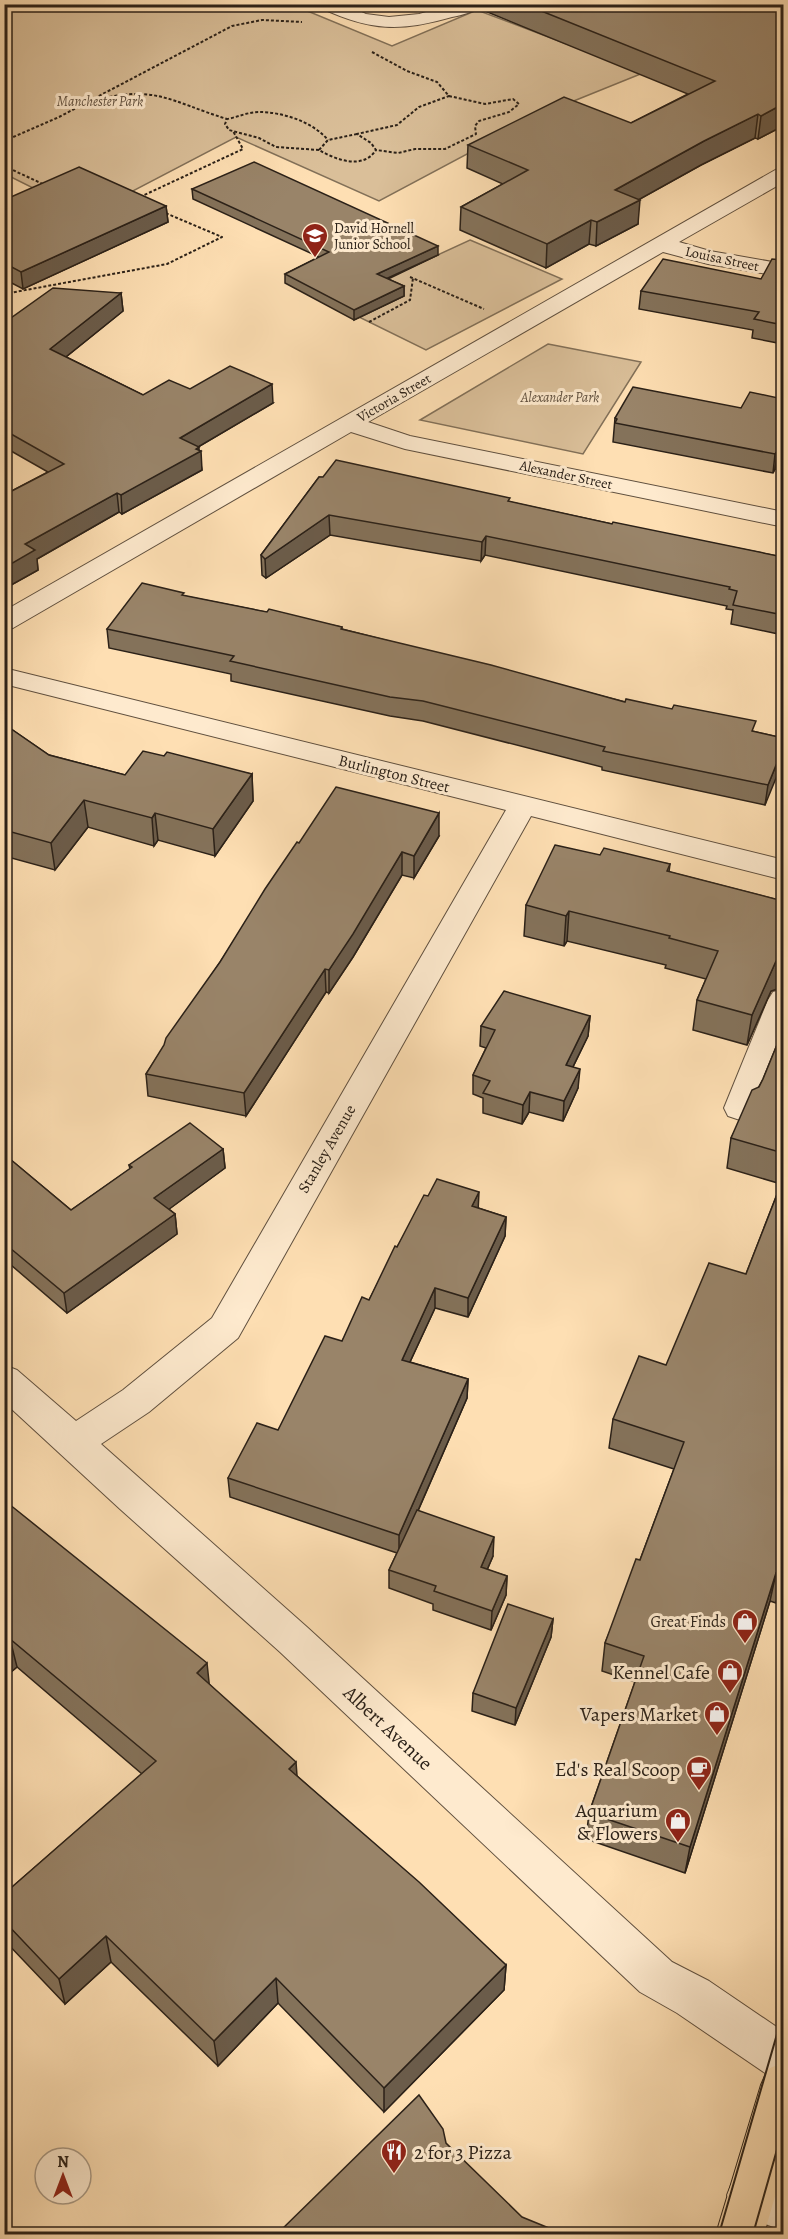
<svg xmlns="http://www.w3.org/2000/svg" width="788" height="2239" font-family="Alegreya,serif">
<rect width="100%" height="100%" fill="#fedfb3"/>
<filter id="stains"><feTurbulence type="fractalNoise" baseFrequency=".00333" numOctaves="4"/><feColorMatrix values="0 0 0 0 .2 0 0 0 0 .09 0 0 0 0 .02 0 0 0 .5 -.17"/></filter>
<radialGradient id="worn" r=".72"><stop offset=".6" stop-color="#630" stop-opacity="0"/><stop offset="1" stop-color="#630" stop-opacity=".3"/></radialGradient>
<g fill="#dabf99" stroke="#827058" stroke-width="1.5">
<polygon points="4,5 293,5 392,46 477,10 643,73 544,113 379,201 236,137 87,215 5,174"/>
<polygon points="470,240 562,279 426,350 359,317 403,296 377,283"/>
<polygon points="548,344 641,362 583,454 420,420"/>
</g>
<g fill="none" stroke-linecap="round" stroke-linejoin="round">
<defs>
<g id="minor">
<path d="M319,4H344L366,14L389,17L419,14L455,4H482C476,12 462,15 452,17C400,32 371,31 321,8Z"/>
<polygon points="784,167 784,182 679,242 710,251 784,264 784,277 708,264 663,252 368,422 410,436 784,512 784,527 405,449 351,432 13,628 4,630 4,611 777,169"/>
<polygon points="4,668 784,860 784,880 531,816 238,1338 149,1412 101,1444 308,1628 672,1962 709,1981 784,2032 784,2081 768,2075 677,2013 640,1992 280,1652 120,1509 4,1402 4,1365 17,1370 76,1421 123,1390 212,1318 506,810 4,684"/>
<polygon points="784,989 784,1040 756,1108 752,1116 740,1120 728,1116 724,1108 768,1000 773,992"/>
<polygon points="751,2171 784,2184 784,2231 734,2212 727,2195 734,2178"/>
</g>
<polygon id="major" points="784,2062 784,2166 764,2234 716,2234 761,2085 768,2069"/>
</defs>
<use href="#minor" stroke="#60503f" stroke-width="2"/>
<use href="#major" stroke="#2b2118" stroke-width="2"/>
<g stroke="#2b2118" stroke-width="2" stroke-dasharray="3 2" stroke-linecap="butt">
<polyline points="372,52 407,71 437,82 449,96"/>
<polygon points="449,96 485,104 513,99 519,104 509,112 479,121 475,126 476,134 445,149 415,149 398,153 376,150 371,143 357,134 397,125 419,107"/>
<path d="M90,102C153,83 169,101 227,119"/>
<path d="M357,134L328,140L319,150C336,160 363,170 376,150"/>
<polyline points="4,141 59,117 232,26 262,20 302,22"/>
<path d="M319,150L276,147L259,138L229,130L225,124L227,119C238,117 248,112 259,112C283,112 313,122 328,140"/>
<polyline points="4,166 45,185"/>
<polyline points="140,197 243,149 233,131"/>
<polyline points="410,277 484,309"/>
<polyline points="4,294 167,264 222,237 163,212"/>
<polyline points="369,322 410,300 413,278"/>
</g>
<use href="#minor" fill="#feeace" fill-rule="evenodd"/>
<use href="#major" fill="#fedfb3" fill-rule="evenodd"/>
<g stroke="#2b2118" stroke-width="2">
<polyline points="719,2234 784,2010"/>
<polyline points="753,2234 784,2125"/>
</g>
</g>
<g fill="#84725a" stroke="#2b2118" stroke-width="1.5">
<polygon points="480,4 783,4 783,126 758,139 755,138 701,165 638,200 638,224 596,246 589,244 546,268 460,230 461,207 503,184 467,168 468,145 631,123 688,94 480,9"/>
<polygon points="192,189 438,255 388,279 404,286 404,296 354,320 285,283 285,274 319,257 193,199"/>
<polygon points="4,200 166,206 168,222 23,289 4,279"/>
<polygon points="783,239 783,344 752,338 753,330 639,309 641,291 761,279 779,260 782,243"/>
<polygon points="121,293 123,311 66,357 143,395 190,389 273,403 198,447 202,470 122,514 119,512 37,559 38,570 4,589 4,495 48,472 4,447 4,323"/>
<polygon points="783,399 783,471 775,469 773,473 613,442 615,418 741,408"/>
<polygon points="319,477 510,502 612,524 783,557 783,635 731,624 733,610 726,609 727,606 485,555 481,561 330,535 266,578 262,575 261,555"/>
<polygon points="184,596 342,627 342,629 625,702 783,738 765,805 602,770 602,767 423,721 390,716 231,681 231,674 109,648 107,629"/>
<polygon points="4,724 49,755 125,775 164,756 252,774 253,801 215,856 158,840 154,846 88,827 55,870 4,856"/>
<polygon points="439,836 414,878 402,875 353,957 329,993 326,992 246,1116 148,1096 146,1074 299,843"/>
<polygon points="600,855 670,864 669,872 783,901 783,987 771,991 747,1045 693,1030 697,1000 706,979 665,968 666,965 567,941 564,946 524,936 526,905"/>
<polygon points="590,1016 588,1036 573,1067 578,1088 563,1121 529,1112 522,1124 483,1113 483,1098 473,1094 473,1075 486,1048 480,1046 481,1026"/>
<polygon points="783,1030 783,1577 776,1603 770,1601 685,1873 586,1839 589,1813 635,1682 602,1671 605,1643 640,1560 674,1469 609,1448 613,1419 666,1365 746,1274 781,1184 727,1168 731,1138 763,1079"/>
<polygon points="223,1149 225,1168 169,1209 175,1214 177,1234 67,1313 4,1259 4,1154 71,1210 130,1169 129,1165"/>
<polygon points="428,1196 478,1208 506,1217 505,1236 468,1317 435,1308 410,1362 468,1379 467,1398 418,1511 493,1556 487,1570 507,1576 506,1595 491,1630 433,1610 433,1604 389,1588 389,1570 397,1553 230,1497 228,1478 278,1430 342,1341 369,1300 397,1247"/>
<polygon points="4,1500 209,1684 297,1776 506,1965 504,1990 384,2112 278,2003 218,2066 111,1962 65,2004 4,1940 4,1894 142,1774 17,1667 4,1678"/>
<polygon points="553,1619 551,1637 515,1725 472,1711 473,1693"/>
</g>
<g fill="#6b5c4a" stroke="#2b2118" stroke-width="1.5">
<polygon points="783,104 783,126 758,139 761,116"/>
<polygon points="758,114 755,138 701,165 613,214 615,190 704,141"/>
<polygon points="640,200 638,224 596,246 597,222"/>
<polygon points="166,206 168,222 23,289 21,272"/>
<polygon points="591,220 589,244 546,268 547,244"/>
<polygon points="438,246 438,255 377,283 377,274"/>
<polygon points="404,286 404,296 354,320 354,310"/>
<polygon points="121,293 123,311 52,368 50,349"/>
<polygon points="272,384 273,403 181,457 180,438"/>
<polygon points="199,447 199,452 201,451 202,470 122,514 121,495"/>
<polygon points="778,450 775,469 773,473 775,454"/>
<polygon points="117,493 119,512 37,559 38,570 4,589 4,568 25,544"/>
<polygon points="329,515 330,535 266,578 265,559"/>
<polygon points="486,536 485,555 481,561 482,542"/>
<polygon points="783,748 783,761 765,805 768,785"/>
<polygon points="252,774 253,801 215,856 213,829"/>
<polygon points="84,800 88,827 55,870 51,843"/>
<polygon points="155,813 158,840 154,846 152,818"/>
<polygon points="439,813 439,836 414,878 414,856"/>
<polygon points="402,852 402,875 353,957 329,993 329,970"/>
<polygon points="569,911 567,941 564,946 566,916"/>
<polygon points="783,958 783,987 771,991 747,1045 752,1015 776,961"/>
<polygon points="325,969 326,992 246,1116 244,1093"/>
<polygon points="590,1016 588,1036 564,1085 566,1065"/>
<polygon points="580,1069 578,1088 563,1121 564,1101"/>
<polygon points="530,1092 529,1112 522,1124 523,1105"/>
<polygon points="223,1149 225,1168 157,1218 154,1198"/>
<polygon points="479,1192 478,1212 472,1206"/>
<polygon points="175,1214 177,1234 67,1313 64,1293"/>
<polygon points="506,1217 505,1236 468,1317 468,1298"/>
<polygon points="435,1288 435,1308 402,1379 402,1360"/>
<polygon points="468,1379 467,1398 399,1554 399,1535"/>
<polygon points="494,1537 493,1556 480,1586 481,1567"/>
<polygon points="783,1572 783,1577 776,1603"/>
<polygon points="776,1573 770,1601 685,1873 690,1847"/>
<polygon points="507,1576 506,1595 491,1630 492,1611"/>
<polygon points="553,1619 551,1637 515,1725 516,1708"/>
<polygon points="10,1639 17,1667 4,1678 4,1644"/>
<polygon points="207,1663 210,1691 197,1673"/>
<polygon points="296,1762 298,1789 289,1769"/>
<polygon points="106,1936 111,1962 65,2004 59,1979"/>
<polygon points="506,1965 504,1990 384,2112 384,2088"/>
<polygon points="276,1978 278,2003 218,2066 214,2041"/>
</g>
<g fill="#998469" stroke="#2b2118" stroke-width="1.5">
<polygon points="524,4 783,4 783,104 761,116 758,114 704,141 615,190 640,200 597,222 591,220 547,244 461,207 528,170 468,145 564,97 631,123 715,81"/>
<polygon points="254,162 438,246 377,274 404,286 354,310 285,274 329,252 192,189"/>
<polygon points="79,167 166,206 21,272 4,263 4,200"/>
<polygon points="663,259 761,279 772,259 783,260 783,325 754,319 759,312 641,291"/>
<polygon points="53,288 121,293 50,349 143,395 169,380 190,389 230,366 272,384 180,438 199,447 196,449 201,451 121,495 117,493 25,544 35,550 4,568 4,495 64,464 4,430 4,323"/>
<polygon points="633,387 741,408 750,392 783,399 783,451 778,450 775,454 615,423 617,419 615,418"/>
<polygon points="336,460 510,498 508,501 612,524 613,522 783,557 783,615 733,605 737,591 729,589 730,587 486,536 482,542 329,515 265,559 261,555 319,477 323,477"/>
<polygon points="142,583 184,593 182,595 267,612 269,609 342,627 341,629 491,665 625,702 626,699 672,709 674,705 756,721 752,731 783,738 783,748 768,785 603,751 605,747 423,701 390,697 230,661 234,656 107,629"/>
<polygon points="4,724 49,755 125,775 143,751 164,756 167,752 252,774 213,829 155,813 152,818 84,800 51,843 4,830"/>
<polygon points="336,787 439,813 414,856 402,852 353,934 329,970 325,969 244,1093 146,1074 164,1045 166,1038 220,962 265,889 297,842 299,843"/>
<polygon points="555,845 600,855 604,848 670,864 667,871 783,901 783,958 776,961 752,1015 697,1000 718,951 669,938 670,936 569,911 566,916 526,905"/>
<polygon points="504,991 590,1016 566,1065 580,1069 564,1101 530,1092 523,1105 483,1093 490,1081 473,1075 495,1030 481,1026"/>
<polygon points="783,1030 783,1153 731,1138 752,1090 759,1087 763,1079"/>
<polygon points="190,1123 223,1149 154,1198 175,1214 64,1293 4,1243 4,1154 71,1210 132,1167 129,1165"/>
<polygon points="437,1179 479,1192 472,1206 506,1217 468,1298 435,1288 402,1360 468,1379 399,1535 228,1478 257,1423 278,1430 325,1336 342,1341 362,1297 369,1300 395,1246 397,1247 424,1195 428,1196"/>
<polygon points="783,1179 783,1575 776,1573 690,1847 589,1813 644,1656 605,1643 636,1559 640,1560 684,1442 613,1419 639,1356 666,1365 709,1263 746,1274"/>
<polygon points="4,1500 207,1663 197,1673 296,1762 289,1769 419,1882 506,1965 384,2088 276,1978 214,2041 106,1936 59,1979 4,1921 4,1894 156,1761 10,1639 4,1644"/>
<polygon points="417,1510 494,1537 481,1567 507,1576 492,1611 434,1591 436,1586 389,1570"/>
<polygon points="508,1604 553,1619 516,1708 473,1693"/>
<polygon points="419,2095 443,2129 446,2143 522,2217 566,2235 276,2235"/>
</g>
<defs>
<symbol id="school-pin" viewBox="-11 -11 22 30"><path d="M0 17L-7.5 6A9.5 9.5 0 1 1 7.5 6Z" fill="#8f2418" stroke="#feeace"/><path d="M0-5L7-2L0 1L-7-2ZM-4 1L0 2.5L4 1V4Q0 6-4 4Z" fill="#fff"/></symbol>
<symbol id="shop-pin" viewBox="-11 -11 22 30"><path d="M0 17L-7.5 6A9.5 9.5 0 1 1 7.5 6Z" fill="#8f2418" stroke="#feeace"/><path d="M-5-2.5h2.3a2.7 3.5 0 0 1 5.4 0H5L5.5 6h-11ZM-1.5-2.5h3a1.5 2.3 0 0 0-3 0Z" fill="#fff"/></symbol>
<symbol id="cafe-pin" viewBox="-11 -11 22 30"><path d="M0 17L-7.5 6A9.5 9.5 0 1 1 7.5 6Z" fill="#8f2418" stroke="#feeace"/><path d="M-5.5-4.5H6V0H3Q3 3.5 0 3.5H-2.5Q-5.5 3.5-5.5 0ZM3-3.2v2h1.7v-2ZM-6 4.5H4V6H-6Z" fill="#fff"/></symbol>
<symbol id="restaurant-pin" viewBox="-11 -11 22 30"><path d="M0 17L-7.5 6A9.5 9.5 0 1 1 7.5 6Z" fill="#8f2418" stroke="#feeace"/><path d="M-5-6h1v4h1v-4h1v4h1v-4h1v5L-1.5 .5V6h-2V.5L-5-1ZM5-6V6H3V1.5H1.5Q1.5-4 5-6Z" fill="#fff"/></symbol>
</defs>
<g fill-rule="evenodd">
<use href="#school-pin" x="300" y="221" width="30" height="40"/>
<use href="#shop-pin" x="730" y="1607" width="30" height="40"/>
<use href="#shop-pin" x="715" y="1657" width="30" height="40"/>
<use href="#shop-pin" x="702" y="1699" width="30" height="40"/>
<use href="#cafe-pin" x="684" y="1754" width="30" height="40"/>
<use href="#shop-pin" x="663" y="1806" width="30" height="40"/>
<use href="#restaurant-pin" x="379" y="2137" width="30" height="40"/>
</g>
<g text-anchor="middle" dominant-baseline="central" stroke-width="6" stroke-linejoin="round" paint-order="stroke">
<g font-size="14" font-style="italic" fill="#60503f" stroke="#feeace">
<text x="100" y="101">Manchester Park</text>
<text x="560" y="397">Alexander Park</text>
</g>
<g font-size="14" fill="#2b2118" stroke="#feeace" text-anchor="start">
<text x="334" y="228">David Hornell<tspan x="334" dy="16">Junior School</tspan></text>
</g>
<g font-size="14" fill="#2b2118" stroke="#feeace">
<text transform="translate(722 259) rotate(12)">Louisa Street</text>
<text transform="translate(394 398) rotate(-30)">Victoria Street</text>
<text transform="translate(566 475) rotate(12)">Alexander Street</text>
</g>
<g font-size="16" fill="#2b2118" stroke="#feeace">
<text transform="translate(394 774) rotate(14)">Burlington Street</text>
<text transform="translate(327 1149) rotate(-60)">Stanley Avenue</text>
</g>
<g font-size="16" fill="#2b2118" stroke="#feeace" text-anchor="end">
<text x="726" y="1622">Great Finds</text>
</g>
<g font-size="20" fill="#2b2118" stroke="#feeace" text-anchor="end">
<text x="710" y="1672">Kennel Cafe</text>
<text x="698" y="1714">Vapers Market</text>
<text x="680" y="1769">Ed's Real Scoop</text>
<text x="658" y="1810">Aquarium<tspan x="658" dy="23">&amp; Flowers</tspan></text>
<text x="414" y="2152" text-anchor="start">2 for 3 Pizza</text>
</g>
<g font-size="20" fill="#2b2118" stroke="#feeace">
<text transform="translate(388 1728) rotate(43)">Albert Avenue</text>
</g>
</g>
<rect width="788" height="2239" fill="none" stroke="#fedfb3" stroke-width="24"/>
<rect x="6" y="6" width="776" height="2227" fill="none" stroke="#2b2118" stroke-width="3"/>
<rect x="12" y="12" width="764" height="2215" fill="none" stroke="#2b2118" stroke-width="1.5"/>
<g transform="translate(63 2176)"><circle r="28" fill="#feeace" stroke="#aa9a85" stroke-width="1.5"/>
<path d="M0-4.5L10 22L0 15L-10 22Z" fill="#8f2418"/>
<text y="-9" font-size="16" font-weight="bold" text-anchor="middle" fill="#2b2118">N</text>
</g>
<rect width="100%" height="100%" filter="url(#stains)"/>
<rect width="100%" height="100%" fill="url(#worn)"/>
</svg>
